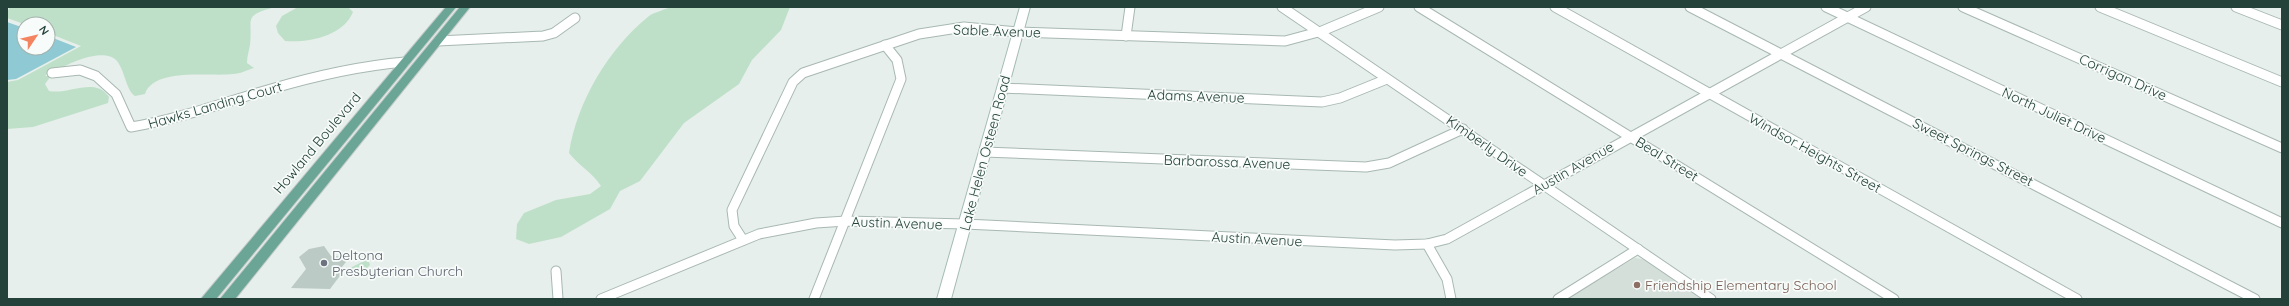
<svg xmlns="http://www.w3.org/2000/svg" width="2289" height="306" font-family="Quicksand,sans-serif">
<rect width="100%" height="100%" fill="#e6efeb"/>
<polygon fill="#d4dfda" points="1635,258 1648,260 1704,299 1565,299"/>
<g fill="#bfe0c8">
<path d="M10,7H275C242,16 253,18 250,45C249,51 247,56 247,63L254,68C247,70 240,74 233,74C211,77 154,67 145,94L135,96C126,90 125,71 117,61C104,47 71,62 58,70C53,72 50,71 45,76H51L45,84L49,91C68,95 96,76 109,97L108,103L33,127L7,129V82L18,80L81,46L48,33V24H24L7,18V12Z"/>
<path d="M298,7H348L353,12C343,36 309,43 285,41L278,33L276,26L282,16Z"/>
<path d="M671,7H790L781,30L752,60L739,84L684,123L640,181L620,191L610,209L561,237L529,244L516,239L517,224L524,213L556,200L590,194L601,186C593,173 579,166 569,153C577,102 608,49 649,16C655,12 664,10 671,7Z"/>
<polygon points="366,260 369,262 370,265 363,272 353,276 346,273 348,269"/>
</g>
<polygon fill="#8ec9d4" points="7,22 24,28 24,48 48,48 48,36 76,47 16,79 7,80"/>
<polygon fill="#bbcac4" points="324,246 331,256 350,257 337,273 342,273 330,289 291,288 306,269 299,257 309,249"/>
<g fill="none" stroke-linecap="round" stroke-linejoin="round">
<defs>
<g id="street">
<polyline points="1282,7 1711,299"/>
<polyline points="1419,7 1894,299"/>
<polyline points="1555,7 2077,299"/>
<polyline points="1690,7 2255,299"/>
<polyline points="1826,7 2282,223"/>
<polyline points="1963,7 2282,148"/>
<polyline points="2100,7 2282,82"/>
<polyline points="2236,7 2282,25"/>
<polyline points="1126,36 1130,7"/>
<polyline points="438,41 543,36 554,33 575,18"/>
<path d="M52,73L80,70L96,76L116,94L131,127C179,119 225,102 271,89C315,76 359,66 405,62"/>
<polyline points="1002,88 1322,102 1340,98 1387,79"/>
<polyline points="984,152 1366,167 1389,163 1463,129"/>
<polyline points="743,240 734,226 732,210 793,82 803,73 919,34 964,27 1018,32 1285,41 1322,31 1379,7"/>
<polyline points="1427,244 1447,279 1451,299"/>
<polyline points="556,271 558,299"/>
<polyline points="601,299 759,234 816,223 846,221 965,224 1395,245 1427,244 1447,239 1866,7"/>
<polyline points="814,299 901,79 897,60 885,45"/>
<polyline points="1558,299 1638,249"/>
</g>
<polygon id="secondary" points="1020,7 1030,7 951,299 937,299"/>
<g id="primary">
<polygon points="446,7 456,7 216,299 201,299"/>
<polygon points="460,7 470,7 235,299 220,299"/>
</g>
</defs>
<use href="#street" stroke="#a8b8b2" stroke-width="11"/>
<use href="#secondary" stroke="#a4bbb3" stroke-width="2"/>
<use href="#primary" stroke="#c2cac8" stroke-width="2"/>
<use href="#street" stroke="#fff" stroke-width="9"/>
<use href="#secondary" fill="#fff" fill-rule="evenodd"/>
<use href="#primary" fill="#6aa596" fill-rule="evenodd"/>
</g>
<circle fill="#6b7280" stroke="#f7fbf9" stroke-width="1.5" cx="324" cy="263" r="4"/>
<circle fill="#8d6e63" stroke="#f7fbf9" stroke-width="1.5" cx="1637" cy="285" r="4"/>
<g text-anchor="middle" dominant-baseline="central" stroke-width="3.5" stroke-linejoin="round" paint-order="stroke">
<g font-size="14" fill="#24423a" stroke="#f7fbf9">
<text transform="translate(997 31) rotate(2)">Sable Avenue</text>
<text transform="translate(2123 77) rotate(24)">Corrigan Drive</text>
<text transform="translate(1196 96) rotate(2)">Adams Avenue</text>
<text transform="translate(215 105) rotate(-16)">Hawks Landing Court</text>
<text transform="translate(2054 115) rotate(25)">North Juliet Drive</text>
<text transform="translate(317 143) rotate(-50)">Howland Boulevard</text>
<text transform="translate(1487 146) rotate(35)">Kimberly Drive</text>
<text transform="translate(1973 152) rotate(27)">Sweet Springs Street</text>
<text transform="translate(985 153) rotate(-75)">Lake Helen Osteen Road</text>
<text transform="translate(1815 153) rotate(29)">Windsor Heights Street</text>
<text transform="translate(1667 159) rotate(32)">Beal Street</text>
<text transform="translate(1227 162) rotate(2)">Barbarossa Avenue</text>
<text transform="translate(1573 168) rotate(-30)">Austin Avenue</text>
<text transform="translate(897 223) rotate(2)">Austin Avenue</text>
<text transform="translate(1257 239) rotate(3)">Austin Avenue</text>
</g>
<g font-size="14" fill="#5b616d" stroke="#f7fbf9" text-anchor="start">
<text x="332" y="255">Deltona<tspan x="332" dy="16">Presbyterian Church</tspan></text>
</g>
<g font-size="14" fill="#785e54" stroke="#f7fbf9" text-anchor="start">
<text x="1645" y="285">Friendship Elementary School</text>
</g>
</g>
<rect width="2289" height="306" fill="none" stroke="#24423a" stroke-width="16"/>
<g transform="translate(36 36) rotate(55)"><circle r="19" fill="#f7fbf9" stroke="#a3b1ad"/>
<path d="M0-3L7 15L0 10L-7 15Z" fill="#f4845f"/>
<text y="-6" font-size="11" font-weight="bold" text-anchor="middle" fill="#24423a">N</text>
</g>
</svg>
